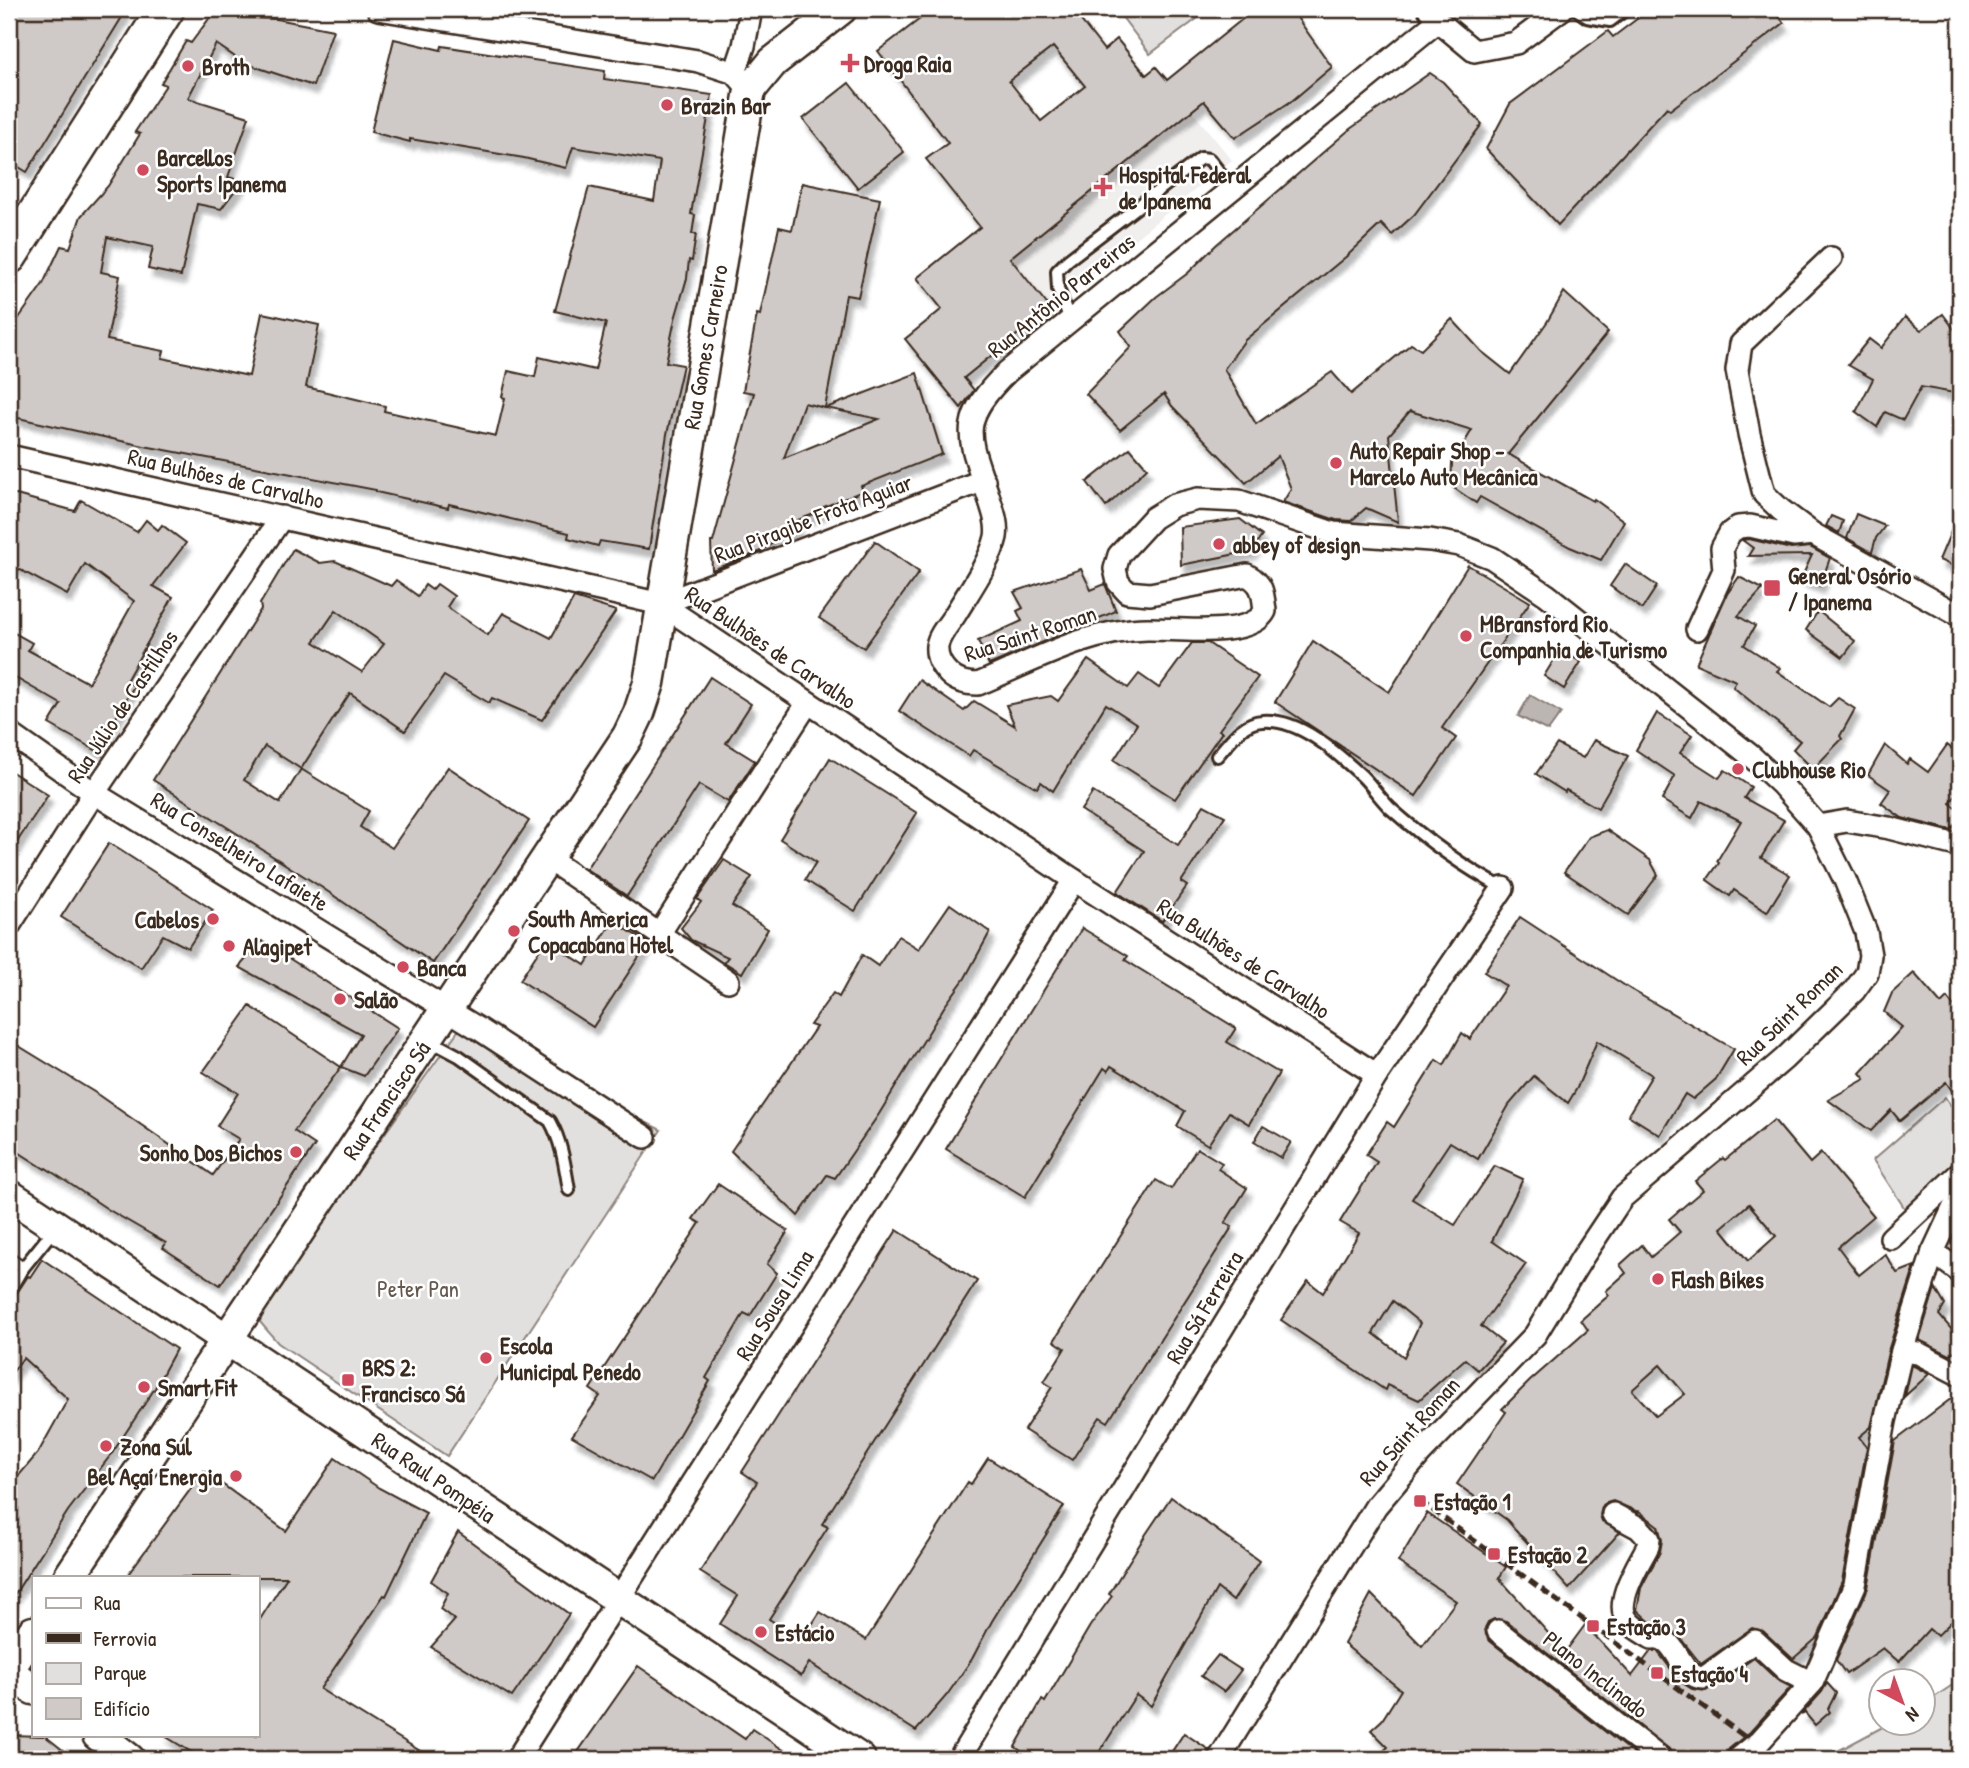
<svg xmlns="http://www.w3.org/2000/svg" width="1969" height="1768" font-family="'Patrick Hand',sans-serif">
<defs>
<filter id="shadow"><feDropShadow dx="4.5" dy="8" stdDeviation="2" flood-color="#0004"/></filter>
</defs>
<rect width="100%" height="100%" fill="#fff"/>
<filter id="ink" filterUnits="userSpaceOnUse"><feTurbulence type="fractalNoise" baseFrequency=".0143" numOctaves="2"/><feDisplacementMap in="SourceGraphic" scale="14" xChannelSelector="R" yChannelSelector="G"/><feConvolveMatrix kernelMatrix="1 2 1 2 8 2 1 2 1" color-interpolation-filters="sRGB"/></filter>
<g filter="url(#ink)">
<polygon fill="#f1efee" points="1156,67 1232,160 1050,308 975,214"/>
<g fill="#e2e0de" stroke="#8e857e" stroke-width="2">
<polygon points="1116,9 1210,9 1150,54"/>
<polygon points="460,1028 661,1130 447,1456 278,1343 260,1322 269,1296"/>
<polygon points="1945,1097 1960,1119 1960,1167 1909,1215 1873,1160"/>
<polygon points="1960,1680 1960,1759 1823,1759 1890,1723 1924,1722 1924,1704"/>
</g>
<polygon fill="#bcb6b3" stroke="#887e77" stroke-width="2" points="1530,695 1561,713 1548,731 1518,716"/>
<g fill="#cfcac7" stroke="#3b2a1e" stroke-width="2" fill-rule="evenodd" filter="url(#shadow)">
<polygon points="9,9 127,9 27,172 9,161"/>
<path d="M933,9H1072L1104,50L1117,39L1146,75L1156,67L1167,80L1255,9H1291L1332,67L1293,100L1235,138L1204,101L1010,258L1050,308L964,378L974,390L961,408L905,339L942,309L917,278L980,227L926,159L948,143L878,51ZM1053,47L1085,86L1041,121L1009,81Z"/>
<polygon points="1650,9 1773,9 1784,23 1670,110 1667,107 1558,225 1486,149 1510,104 1608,31 1613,37"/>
<polygon points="211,16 277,19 333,30 313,86 244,63 216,44 188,98 249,117 228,177 242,181 221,209 197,204 181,276 148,269 153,247 107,237 101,272 120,276 107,340 164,351 162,358 249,376 262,313 319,325 306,387 385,406 384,411 496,436 505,398 502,397 508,371 535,377 539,357 595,370 606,323 555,311 589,187 654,201 660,161 573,147 566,168 524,158 410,139 410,142 371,132 394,39 441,50 442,46 605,71 604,79 712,95 691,214 695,215 692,234 696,234 692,261 689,260 687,278 675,319 666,362 683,365 667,434 649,549 600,541 598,546 568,538 569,533 449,504 448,508 376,492 376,490 144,446 9,416 9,332 43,284 61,246 70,248 81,216 108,186 140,134 135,132 166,85 161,83 186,41 191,43"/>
<polygon points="1430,73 1443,82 1482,124 1414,215 1392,235 1381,224 1348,255 1245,340 1224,369 1256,424 1332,372 1351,394 1411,344 1421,350 1452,319 1481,351 1510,374 1547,322 1564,292 1608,332 1508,454 1593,501 1594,499 1624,521 1601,560 1570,547 1480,497 1476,503 1451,486 1452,463 1472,430 1410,411 1389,435 1398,522 1366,508 1351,521 1336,520 1283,502 1291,489 1278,456 1246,483 1172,406 1164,394 1120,430 1086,394 1131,347 1120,331 1156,297 1188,273 1216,245 1350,129"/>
<polygon points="849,83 904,152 858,188 803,119"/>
<polygon points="802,183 880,199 858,297 846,295 825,408 804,403 784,458 879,419 826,408 917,373 942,454 861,486 863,491 821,508 822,511 795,521 797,528 757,553 712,570 711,542 713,542 754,393 743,391 757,314 760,315 779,227 792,230"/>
<polygon points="1943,314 1960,337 1960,394 1921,387 1903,420 1885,412 1877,427 1856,412 1873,379 1848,365 1869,339 1881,348 1905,317 1921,330"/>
<polygon points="1130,448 1147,468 1106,507 1087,482"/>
<polygon points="9,493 75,511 81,500 137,532 146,520 158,530 162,525 186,543 153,586 173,597 126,681 134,686 97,751 49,724 61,704 12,676 9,681 9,630 32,643 28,650 88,683 134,601 85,564 67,595 9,564"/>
<polygon points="1960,510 1960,569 1939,560"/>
<polygon points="1856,514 1885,526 1876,538 1872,552 1847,538"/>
<polygon points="1831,516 1843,521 1839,533 1826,526"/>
<polygon points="1240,519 1262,536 1251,551 1181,565 1180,527"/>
<polygon points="1749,539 1791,549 1810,547 1830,558 1820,586 1801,579 1812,555 1748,556 1753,548 1742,540"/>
<polygon points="875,541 919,572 864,648 819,618"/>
<path d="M293,549L320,563L335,561L391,586L396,580L418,596L425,585L432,590L437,584L454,596L447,607L488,635L503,613L551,638L574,598L616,611L542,720L492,698L489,703L444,676L405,731L350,693L301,769L369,811L360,827L392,848L448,767L529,821L433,963L321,887L153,780L261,609L260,604ZM336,610L384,644L362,672L314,642ZM265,746L301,769L280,803L244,780Z"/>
<polygon points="1625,564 1657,586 1642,609 1610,586"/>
<polygon points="1468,565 1530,602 1442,728 1456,738 1416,796 1275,702 1313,641 1389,692"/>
<polygon points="1081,569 1091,590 1105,584 1116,611 989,665 978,641 1022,621 1017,611 1023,608 1014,592"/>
<polygon points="1739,577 1763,589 1738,616 1755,626 1744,645 1780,668 1777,671 1829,707 1838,698 1855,709 1840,736 1842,739 1813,769 1793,749 1800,741 1733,687 1736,681 1696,664 1727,594"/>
<polygon points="1818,611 1855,641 1843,657 1806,630"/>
<polygon points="1192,643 1208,643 1258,677 1219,730 1222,732 1175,799 1114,760 1137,724 1106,704 1053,791 1041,782 1037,788 973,750 969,756 899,711 919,680 964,711 974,701 1015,726 1006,705 1051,696 1058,701 1088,660 1128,688 1139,674 1159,688"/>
<polygon points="1560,650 1581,662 1564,689 1544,676"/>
<polygon points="710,677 751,704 726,743 755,761 728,802 699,785 627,896 586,869"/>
<polygon points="1657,713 1692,735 1680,753 1719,778 1725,770 1751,787 1744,798 1784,820 1761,858 1790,875 1767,912 1734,890 1730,896 1707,880 1719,863 1717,861 1741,821 1701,801 1692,818 1662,800 1675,776 1636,750"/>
<polygon points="1594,740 1628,756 1598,808 1566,790 1565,792 1536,774 1557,744 1583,758"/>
<polygon points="1885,745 1907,764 1910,759 1928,772 1947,745 1960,755 1960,790 1950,803 1960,811 1960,819 1951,830 1902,818 1881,803 1890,790 1868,775"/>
<polygon points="830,758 917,813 855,911 805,880 816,862 780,839"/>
<polygon points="9,770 48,795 9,854"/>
<polygon points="1093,792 1178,845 1204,805 1225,816 1181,882 1187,886 1162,921 1117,892 1144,851 1081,810"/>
<polygon points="1607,830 1650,860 1658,875 1628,915 1564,872 1589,837"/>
<polygon points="109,843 213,910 188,948 163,935 141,968 61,917"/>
<polygon points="724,860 752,877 732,906 768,929 742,973 724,962 728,957 691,940 681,928 701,902 697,899"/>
<polygon points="950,904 990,932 965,978 944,1007 879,1114 835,1178 827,1175 798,1216 731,1151 816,1027 810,1025 833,993 839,997 862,955 878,966 898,936 919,949"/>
<path d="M1520,917L1630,989L1734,1049L1716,1079L1693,1099L1685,1094L1660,1135L1628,1115L1652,1075L1597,1041L1577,1088L1568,1103L1534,1076L1509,1105L1478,1159L1450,1142L1412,1199L1455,1225L1495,1166L1523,1179L1492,1241L1526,1264L1481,1326L1503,1343L1478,1370L1465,1359L1419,1400L1387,1385L1385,1390L1281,1320L1308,1281L1323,1293L1359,1233L1340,1222L1377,1162L1366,1155L1387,1122L1394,1127L1436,1060L1444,1065L1462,1033L1470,1039L1506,986L1484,972ZM1393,1301L1420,1323L1404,1357L1373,1333Z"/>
<polygon points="613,921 648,943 593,1027 520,980 546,940 585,965"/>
<polygon points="1082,928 1128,956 1125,960 1236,1028 1227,1042 1279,1073 1249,1124 1229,1112 1208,1145 1177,1126 1185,1111 1111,1066 1108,1071 1104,1068 1025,1197 946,1149"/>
<polygon points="262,941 398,1028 364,1076 341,1067 361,1034 239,967"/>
<polygon points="1914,973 1941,1004 1947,998 1960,1014 1960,1102 1946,1082 1900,1121 1891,1110 1871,1131 1828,1100 1865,1079 1860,1073 1902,1027 1884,1012 1892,993"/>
<polygon points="250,1006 341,1067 294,1131 315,1145 220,1285 163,1248 166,1243 109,1210 46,1168 45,1169 9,1146 9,1040 94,1092 213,1175 239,1139 217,1126 238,1093 203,1072"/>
<path d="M1774,1120L1810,1163L1821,1153L1874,1216L1838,1247L1859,1275L1885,1254L1897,1273L1915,1266L1889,1348L1871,1427L1859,1437L1867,1447L1842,1581L1818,1637L1793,1659L1763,1631L1752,1628L1701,1664L1677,1634L1667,1627L1649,1621L1637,1610L1641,1588L1660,1552L1662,1540L1658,1526L1639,1511L1638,1512L1613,1501L1607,1503L1602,1507L1600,1515L1602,1521L1620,1532L1569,1589L1507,1520L1457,1484L1506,1412L1502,1409L1530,1381L1588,1330L1581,1320L1609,1295L1606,1291L1626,1273L1620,1265L1642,1245L1651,1257L1680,1232L1669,1219L1703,1190L1695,1181L1723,1158L1725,1160ZM1749,1204L1776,1236L1748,1261L1721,1228ZM1660,1365L1685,1394L1656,1416L1632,1390Z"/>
<polygon points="1263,1126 1291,1142 1281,1158 1254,1142"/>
<polygon points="1197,1148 1222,1163 1218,1169 1247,1188 1225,1223 1232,1227 1108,1422 1100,1417 1072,1460 1024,1430 1052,1387 1044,1382 1065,1348 1054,1341 1156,1180 1171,1189"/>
<polygon points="718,1184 788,1231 767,1264 777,1273 750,1316 744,1313 706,1378 710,1381 652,1481 572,1436 600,1396 590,1389 700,1223 693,1219"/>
<polygon points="897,1230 977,1281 822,1524 828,1527 769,1619 802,1640 820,1612 866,1640 968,1482 971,1484 988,1458 1064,1506 992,1621 972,1659 947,1695 916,1731 809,1663 801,1676 720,1624 738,1596 700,1572 757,1482 742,1472"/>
<polygon points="42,1259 176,1349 155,1388 113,1452 68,1511 9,1603 9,1487 38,1453 68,1399 23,1358 9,1377 9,1299 15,1296 28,1276 30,1277"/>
<polygon points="1935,1288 1945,1305 1939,1315 1960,1339 1960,1346 1950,1355 1919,1340"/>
<polygon points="1912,1365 1929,1374 1905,1396"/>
<polygon points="1960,1392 1960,1613 1937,1636 1929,1629 1899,1662 1883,1648 1846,1674 1836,1660 1868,1588 1895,1441"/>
<polygon points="335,1458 379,1488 426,1513 386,1596 384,1595 320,1689 433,1759 203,1759 163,1735 257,1735 257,1624 287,1577 126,1577 204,1471 286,1531"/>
<polygon points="1171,1497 1259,1561 1233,1601 1217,1588 1151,1706 1136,1695 1095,1759 1016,1759 1021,1751 1015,1747 1042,1700 1045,1702 1090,1626 1112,1596 1109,1594 1146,1534"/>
<polygon points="1427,1513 1506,1567 1499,1578 1565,1652 1585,1625 1632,1676 1651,1651 1657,1651 1681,1682 1692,1689 1706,1691 1754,1658 1777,1680 1791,1687 1750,1732 1729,1749 1724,1759 1674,1759 1669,1749 1506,1621 1494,1619 1488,1622 1485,1628 1486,1635 1490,1641 1640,1759 1375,1759 1388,1747 1371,1730 1382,1720 1401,1690 1344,1644 1371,1594 1422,1646 1456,1601 1398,1562"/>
<polygon points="458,1532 569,1614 512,1697 431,1647 455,1620 440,1609 448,1593 431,1581"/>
<polygon points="1218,1655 1241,1670 1224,1692 1201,1676"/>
<polygon points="638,1666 745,1739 752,1729 797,1759 573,1759"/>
<polygon points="1827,1683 1836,1693 1828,1709 1830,1712 1815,1725 1805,1713 1801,1715 1822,1692"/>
<polygon points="1184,1733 1209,1750 1206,1759 1167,1759"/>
<polygon points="9,1735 45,1736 74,1759 9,1759"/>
</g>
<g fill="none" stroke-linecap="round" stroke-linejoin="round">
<defs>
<g id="service">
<polyline points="1576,9 1587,17 1610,21 1626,9"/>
<polyline points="1070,320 1058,289 1057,271 1068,260 1201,158 1209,159 1232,188"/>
<path d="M1217,756C1229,743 1242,722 1262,721C1299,718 1336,752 1362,776C1372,786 1380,798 1390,808C1425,839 1463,867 1503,888"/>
<path d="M429,1040L459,1056L550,1121C562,1142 565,1167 569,1190"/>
<polyline points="9,1258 23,1268 56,1227"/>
<polyline points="9,1291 23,1268"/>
</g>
<g id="minor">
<polyline points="378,9 698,61 735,73 750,90"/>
<polyline points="1429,9 1438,21 1474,51 1516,43 1562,9"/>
<polyline points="735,73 744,46 751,9"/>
<polyline points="9,456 661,604 1074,880 1377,1075"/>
<polyline points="1813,534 1781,510 1764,494 1749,434 1737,370 1741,344 1831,258"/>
<polyline points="661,604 984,480"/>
<polyline points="1697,629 1724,570 1722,548 1730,533 1738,527 1750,526 1794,536 1813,534 1960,616"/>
<polyline points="9,733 94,793 479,1029 645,1137"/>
<polyline points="1818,826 1847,821 1889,828 1960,846"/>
<polyline points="547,858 728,981"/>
<polyline points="9,926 94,793 282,517"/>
<polyline points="659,934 807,704"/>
<polyline points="1891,1238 1960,1173"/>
<polyline points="1933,1252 1960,1272"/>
<polyline points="1902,1351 1918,1353 1960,1375"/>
<path d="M1613,1514L1639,1528L1649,1539L1648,1546C1640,1562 1611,1605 1629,1622C1635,1629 1644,1633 1652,1638C1678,1634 1678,1678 1704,1678L1755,1641L1786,1670L1812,1683"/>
<polyline points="1498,1631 1661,1759"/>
<polyline points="517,1759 1074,880"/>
<polyline points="959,1759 1377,1075 1503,888"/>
<path d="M1219,1759L1376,1506L1420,1454L1535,1335L1582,1258L1622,1198L1784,1059L1854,991L1867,973L1870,955L1866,932L1845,880L1818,826L1781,784L1751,756L1547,595L1492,558L1459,545L1430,540L1333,533L1239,501L1198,499L1174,505L1153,518L1119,555L1115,569L1118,582L1127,592L1150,594L1247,575C1263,584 1263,593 1265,611C1251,639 1175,628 1147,629C1088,630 1031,662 978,684C966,684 957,682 949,674C941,666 936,658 937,646C939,634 950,623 956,613C968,593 991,560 996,537C998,525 994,513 990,501C970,438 954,424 1007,372L1438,21"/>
<polyline points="1738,1759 1759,1742 1812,1683 1855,1585 1885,1421 1902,1351 1933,1252 1960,1194"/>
</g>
<g id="secondary">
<polyline points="9,1195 860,1759"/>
<polyline points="69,1577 628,736 639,713 649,683 750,90 773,62 841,9"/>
<polyline points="9,1669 33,1632"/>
<polyline points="9,1673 33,1689"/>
<polyline points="98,1735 129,1759"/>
</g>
<polyline id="trunk" points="9,256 166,9"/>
</defs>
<use href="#service" stroke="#3b2a1e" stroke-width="16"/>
<use href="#minor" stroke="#3b2a1e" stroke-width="26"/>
<use href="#secondary" stroke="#3b2a1e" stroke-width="35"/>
<use href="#trunk" stroke="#3b2a1e" stroke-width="40"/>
<use href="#service" stroke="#fff" stroke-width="10"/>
<use href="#minor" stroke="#fff" stroke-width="21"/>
<use href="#secondary" stroke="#fff" stroke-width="30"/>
<use href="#trunk" stroke="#fff" stroke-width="35"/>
<polyline stroke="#3b2a1e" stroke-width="5" stroke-dasharray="10 5" stroke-linecap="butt" points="1420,1501 1748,1739"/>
</g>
</g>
<g fill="#d1495b" stroke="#fff" stroke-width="2.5">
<path d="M846.5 52.5h7v7h7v7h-7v7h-7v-7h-7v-7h7z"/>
<circle cx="188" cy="66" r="7"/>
<circle cx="667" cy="105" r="7"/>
<circle cx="143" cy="170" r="7"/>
<path d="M1099.5 176.5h7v7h7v7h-7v7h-7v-7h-7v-7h7z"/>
<circle cx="1336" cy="463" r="7"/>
<circle cx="1219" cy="544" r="7"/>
<rect x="1763" y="579" width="18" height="18" rx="3.5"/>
<circle cx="1466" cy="636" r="7"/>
<circle cx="1738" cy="769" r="7"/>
<circle cx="213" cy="919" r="7"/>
<circle cx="514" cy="931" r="7"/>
<circle cx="229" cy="946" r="7"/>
<circle cx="403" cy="967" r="7"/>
<circle cx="340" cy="999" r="7"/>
<circle cx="296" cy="1152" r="7"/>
<circle cx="1658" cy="1279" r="7"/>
<circle cx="486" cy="1358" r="7"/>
<rect x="341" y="1373" width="14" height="14" rx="3.5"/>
<circle cx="144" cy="1387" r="7"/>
<circle cx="106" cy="1446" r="7"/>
<circle cx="236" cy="1476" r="7"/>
<rect x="1413" y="1494" width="14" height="14" rx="3.5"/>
<rect x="1487" y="1547" width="14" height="14" rx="3.5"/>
<rect x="1586" y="1619" width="14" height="14" rx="3.5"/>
<circle cx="761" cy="1632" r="7"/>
<rect x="1650" y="1666" width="14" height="14" rx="3.5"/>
</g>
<g text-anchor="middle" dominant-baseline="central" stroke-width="5" stroke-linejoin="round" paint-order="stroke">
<g font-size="23" font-weight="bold" fill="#3b2a1e" stroke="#fff" text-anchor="start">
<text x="864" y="63">Droga Raia</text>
<text x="202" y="66">Broth</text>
<text x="681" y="105">Brazin Bar</text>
<text x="157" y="157">Barcellos<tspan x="157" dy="26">Sports Ipanema</tspan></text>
<text x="1119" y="174">Hospital Federal<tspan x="1119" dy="26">de Ipanema</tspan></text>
<text x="1350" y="450">Auto Repair Shop -<tspan x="1350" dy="26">Marcelo Auto Mecânica</tspan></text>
<text x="1233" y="544">abbey of design</text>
<text x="1788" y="575">General Osório<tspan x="1788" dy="26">/ Ipanema</tspan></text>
<text x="1480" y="623">MBransford Rio<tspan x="1480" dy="26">Companhia de Turismo</tspan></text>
<text x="1752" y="769">Clubhouse Rio</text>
<text x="528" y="918">South America<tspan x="528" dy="26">Copacabana Hotel</tspan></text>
<text x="199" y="919" text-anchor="end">Cabelos</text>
<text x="243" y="946">Alagipet</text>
<text x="417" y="967">Banca</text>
<text x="354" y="999">Salão</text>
<text x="282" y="1152" text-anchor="end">Sonho Dos Bichos</text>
<text x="1672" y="1279">Flash Bikes</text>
<text x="500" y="1345">Escola<tspan x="500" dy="26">Municipal Penedo</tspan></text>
<text x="362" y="1367">BRS 2:<tspan x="362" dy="26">Francisco Sá</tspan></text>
<text x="158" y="1387">Smart Fit</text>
<text x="120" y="1446">Zona Sul</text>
<text x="222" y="1476" text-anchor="end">Bel Açaí Energia</text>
<text x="1434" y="1501">Estação 1</text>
<text x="1508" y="1554">Estação 2</text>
<text x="1607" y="1626">Estação 3</text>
<text x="775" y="1632">Estácio</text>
<text x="1671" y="1673">Estação 4</text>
</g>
<g font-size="23" fill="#3b2a1e" stroke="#fff">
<text transform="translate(1061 295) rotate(-39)">Rua Antônio Parreiras</text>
<text transform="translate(705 347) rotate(-80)">Rua Gomes Carneiro</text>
<text transform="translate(226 478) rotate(13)">Rua Bulhões de Carvalho</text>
<text transform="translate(813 518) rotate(-21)">Rua Piragibe Frota Aguiar</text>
<text transform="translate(1030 633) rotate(-18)">Rua Saint Roman</text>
<text transform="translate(771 647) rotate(34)">Rua Bulhões de Carvalho</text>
<text transform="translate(122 706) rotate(-56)">Rua Júlio de Castilhos</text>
<text transform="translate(240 851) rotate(32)">Rua Conselheiro Lafaiete</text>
<text transform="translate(1244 958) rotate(33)">Rua Bulhões de Carvalho</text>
<text transform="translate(1789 1013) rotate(-44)">Rua Saint Roman</text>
<text transform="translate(386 1100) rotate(-56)">Rua Francisco Sá</text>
<text transform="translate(774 1305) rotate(-58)">Rua Sousa Lima</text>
<text transform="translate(1204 1307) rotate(-59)">Rua Sá Ferreira</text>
<text transform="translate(1409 1431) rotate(-48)">Rua Saint Roman</text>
<text transform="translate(434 1477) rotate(34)">Rua Raul Pompéia</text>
<text transform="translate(1596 1674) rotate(38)">Plano Inclinado</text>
</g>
<g font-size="23" fill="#65584e" stroke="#fff">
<text x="418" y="1288">Peter Pan</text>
</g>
</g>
<rect width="1969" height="1768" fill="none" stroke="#fff" stroke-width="35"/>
<rect x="18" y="18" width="1934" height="1733" fill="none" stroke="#3b2a1e" stroke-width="2.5" filter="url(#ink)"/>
<rect x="32" y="1576" width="228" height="161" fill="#ffffff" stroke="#b1aaa5" stroke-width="2"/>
<rect x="46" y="1598" width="35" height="10" fill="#ffffff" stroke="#b1aaa5" stroke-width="2"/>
<text x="94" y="1610" font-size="21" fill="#3b2a1e">Rua</text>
<rect x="46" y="1633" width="35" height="10" fill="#3b2a1e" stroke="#b1aaa5" stroke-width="2"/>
<text x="94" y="1646" font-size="21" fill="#3b2a1e">Ferrovia</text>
<rect x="46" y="1663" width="35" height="21" fill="#e2e0de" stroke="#b1aaa5" stroke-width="2"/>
<text x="94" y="1680" font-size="21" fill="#3b2a1e">Parque</text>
<rect x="46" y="1698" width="35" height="21" fill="#cfcac7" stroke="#b1aaa5" stroke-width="2"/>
<text x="94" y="1716" font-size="21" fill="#3b2a1e">Edifício</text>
<g transform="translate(1902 1702) rotate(139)"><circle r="33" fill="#ffffff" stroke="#b1aaa5" stroke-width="2"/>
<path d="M0-5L12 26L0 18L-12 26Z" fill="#d1495b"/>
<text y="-10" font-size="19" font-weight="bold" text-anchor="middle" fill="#3b2a1e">N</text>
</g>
</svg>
